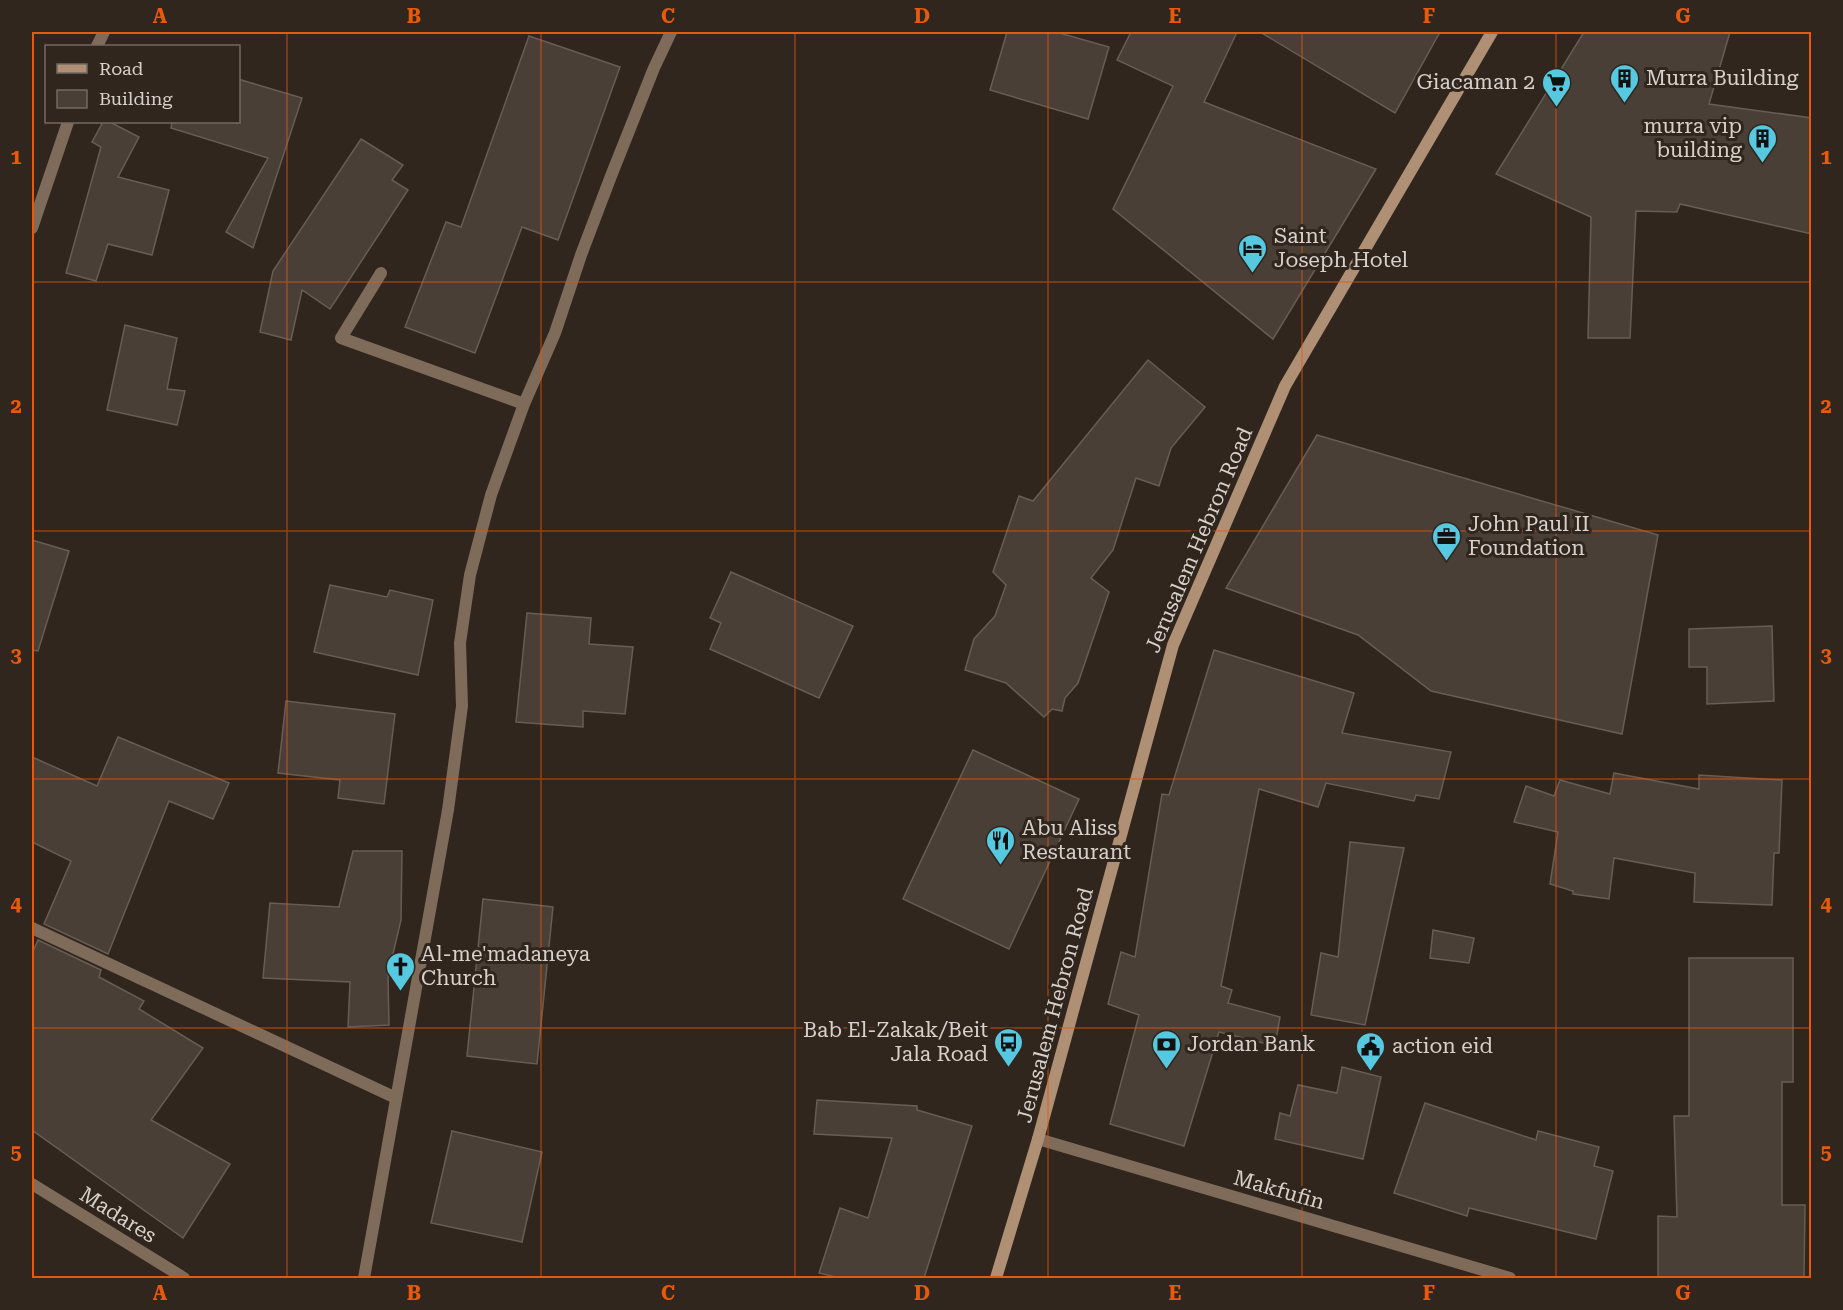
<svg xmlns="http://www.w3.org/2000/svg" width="1843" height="1310" font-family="'Roboto Serif',serif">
<rect width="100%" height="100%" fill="#30261e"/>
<g fill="#4a3f36" stroke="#685d53" stroke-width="1.5">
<polygon points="1007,32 1056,32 1109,47 1088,119 990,90"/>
<polygon points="1131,32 1237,32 1204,102 1376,169 1273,339 1113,209 1173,86 1117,60"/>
<polygon points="1260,32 1440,32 1395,113"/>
<polygon points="1584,32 1730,32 1709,104 1812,118 1812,234 1680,204 1677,212 1636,211 1630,338 1588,338 1591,217 1496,174"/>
<polygon points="529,36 620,67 558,240 522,227 475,353 405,327 446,222 461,227"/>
<polygon points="238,79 302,98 253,248 226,232 268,158 171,128 172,122 238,122"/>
<polygon points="103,122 110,122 139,137 118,177 169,190 152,255 108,244 96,281 66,273 101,147 92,142"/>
<polygon points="361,139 403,165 392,180 408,190 330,309 302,290 291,340 260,332 273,271"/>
<polygon points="125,325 177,338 167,389 185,391 177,425 107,410"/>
<polygon points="1148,360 1205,407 1171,448 1159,486 1136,478 1113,550 1091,578 1109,592 1078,683 1065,698 1062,711 1052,709 1044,717 1006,683 965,670 974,639 995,616 1006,585 993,572 1019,496 1033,501"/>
<polygon points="1317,435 1658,535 1622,734 1431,691 1358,635 1226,588"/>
<polygon points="32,540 69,551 38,651 32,650"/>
<polygon points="731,572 853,626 819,698 710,649 721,623 710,618"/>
<polygon points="330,585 387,597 390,590 433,600 418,675 314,652"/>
<polygon points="527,613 591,618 589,644 633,647 625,714 583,711 583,727 516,722"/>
<polygon points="1772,626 1774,701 1707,704 1707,667 1689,667 1689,629"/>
<polygon points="1214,650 1354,693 1342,733 1451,752 1439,799 1416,795 1414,801 1326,783 1318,807 1259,789 1221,986 1232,990 1228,1003 1280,1017 1275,1046 1219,1032 1184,1146 1110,1124 1139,1015 1108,1004 1121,952 1135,957 1162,794 1169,795"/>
<polygon points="286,701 395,714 384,804 338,798 340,780 278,773"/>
<polygon points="118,737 229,783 213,819 169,801 108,954 44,924 71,861 32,842 32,757 97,786"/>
<polygon points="973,750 1079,799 1009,949 903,899"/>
<polygon points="1614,773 1699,789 1699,775 1782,780 1779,853 1774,853 1772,905 1694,902 1695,873 1614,858 1609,899 1573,894 1573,891 1550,884 1558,832 1514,822 1526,786 1554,796 1560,780 1610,794"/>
<polygon points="1350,842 1404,848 1365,1025 1311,1015 1321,953 1338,957"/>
<polygon points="353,851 402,851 401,920 388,975 389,1025 348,1027 350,982 263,978 270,903 339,907"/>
<polygon points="483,899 553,907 537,1064 467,1056"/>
<polygon points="1433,930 1474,938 1469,963 1430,958"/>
<polygon points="38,940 101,970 99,977 144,1001 139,1009 203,1048 151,1120 230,1164 183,1238 32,1130 32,954"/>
<polygon points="1689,958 1793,958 1793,1082 1782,1082 1782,1205 1805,1205 1804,1278 1658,1278 1658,1216 1677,1217 1674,1116 1689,1116"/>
<polygon points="1342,1067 1381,1077 1363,1159 1275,1139 1280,1113 1290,1116 1298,1085 1337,1093"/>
<polygon points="817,1100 917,1106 917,1110 972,1126 924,1278 840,1278 819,1273 840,1208 868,1218 892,1138 814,1134"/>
<polygon points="1425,1103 1536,1140 1538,1131 1599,1147 1594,1166 1613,1171 1596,1239 1469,1208 1467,1216 1394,1193"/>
<polygon points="452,1131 542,1152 522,1242 431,1223"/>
</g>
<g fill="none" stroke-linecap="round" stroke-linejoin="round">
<g stroke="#7e6b5a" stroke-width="12">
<polyline points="97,46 104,32"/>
<polyline points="32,228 68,122"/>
<polyline points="381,273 341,338 524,404"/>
<polyline points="32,928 396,1098"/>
<polyline points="1038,1139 1510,1278"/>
<polyline points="364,1278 448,810 462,706 460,643 470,575 491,495 524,404 555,333 581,255 611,176 654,68 671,32"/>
</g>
<polyline stroke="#7e6b5a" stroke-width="12" points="32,1184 184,1278"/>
<polyline stroke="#af9075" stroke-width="12" points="996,1278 1038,1139 1173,645 1285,386 1492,32"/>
</g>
<path fill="none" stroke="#e8590c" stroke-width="1.5" stroke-opacity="0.55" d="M287,32V1278M541,32V1278M795,32V1278M1048,32V1278M1302,32V1278M1556,32V1278M32,282H1812M32,531H1812M32,779H1812M32,1028H1812"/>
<defs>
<symbol id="building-pin" viewBox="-11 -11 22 30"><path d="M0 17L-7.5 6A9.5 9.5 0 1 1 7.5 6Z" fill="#56c9e0" stroke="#30261e"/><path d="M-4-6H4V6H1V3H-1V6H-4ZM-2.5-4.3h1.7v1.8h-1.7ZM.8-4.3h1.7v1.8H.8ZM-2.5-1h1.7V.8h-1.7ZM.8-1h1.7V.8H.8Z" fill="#111"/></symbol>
<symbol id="supermarket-pin" viewBox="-11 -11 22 30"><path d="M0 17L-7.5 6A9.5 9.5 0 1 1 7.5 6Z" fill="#56c9e0" stroke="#30261e"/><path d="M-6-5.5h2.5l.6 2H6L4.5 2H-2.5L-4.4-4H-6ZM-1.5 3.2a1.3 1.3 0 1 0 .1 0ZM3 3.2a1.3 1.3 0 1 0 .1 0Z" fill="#111"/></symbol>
<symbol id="hotel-pin" viewBox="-11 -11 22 30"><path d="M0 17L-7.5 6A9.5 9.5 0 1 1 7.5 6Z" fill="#56c9e0" stroke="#30261e"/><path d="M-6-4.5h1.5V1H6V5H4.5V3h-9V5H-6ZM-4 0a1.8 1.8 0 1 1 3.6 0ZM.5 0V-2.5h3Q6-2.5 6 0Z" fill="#111"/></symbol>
<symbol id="office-pin" viewBox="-11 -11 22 30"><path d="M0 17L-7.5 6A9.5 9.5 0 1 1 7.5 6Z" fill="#56c9e0" stroke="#30261e"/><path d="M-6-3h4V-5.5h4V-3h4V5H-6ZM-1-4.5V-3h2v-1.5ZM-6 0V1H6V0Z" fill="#111"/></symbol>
<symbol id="restaurant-pin" viewBox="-11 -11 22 30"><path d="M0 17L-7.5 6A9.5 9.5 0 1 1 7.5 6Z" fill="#56c9e0" stroke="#30261e"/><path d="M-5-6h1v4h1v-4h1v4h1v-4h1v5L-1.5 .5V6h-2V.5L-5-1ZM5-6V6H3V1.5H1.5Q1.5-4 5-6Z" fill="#111"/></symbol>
<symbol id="church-pin" viewBox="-11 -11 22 30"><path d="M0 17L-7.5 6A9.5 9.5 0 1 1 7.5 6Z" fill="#56c9e0" stroke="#30261e"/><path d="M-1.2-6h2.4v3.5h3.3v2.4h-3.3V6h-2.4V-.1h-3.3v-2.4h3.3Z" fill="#111"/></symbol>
<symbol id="bus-pin" viewBox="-11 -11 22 30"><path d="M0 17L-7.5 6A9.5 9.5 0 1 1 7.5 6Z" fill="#56c9e0" stroke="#30261e"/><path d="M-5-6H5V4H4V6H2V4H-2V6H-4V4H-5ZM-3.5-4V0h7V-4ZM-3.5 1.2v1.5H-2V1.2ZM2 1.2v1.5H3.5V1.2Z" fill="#111"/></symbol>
<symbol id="bank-pin" viewBox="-11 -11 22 30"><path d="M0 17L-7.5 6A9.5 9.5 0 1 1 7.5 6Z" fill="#56c9e0" stroke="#30261e"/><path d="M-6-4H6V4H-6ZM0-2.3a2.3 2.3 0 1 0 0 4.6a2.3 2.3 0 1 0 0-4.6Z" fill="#111"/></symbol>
<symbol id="civic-pin" viewBox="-11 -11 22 30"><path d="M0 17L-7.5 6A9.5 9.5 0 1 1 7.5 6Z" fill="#56c9e0" stroke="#30261e"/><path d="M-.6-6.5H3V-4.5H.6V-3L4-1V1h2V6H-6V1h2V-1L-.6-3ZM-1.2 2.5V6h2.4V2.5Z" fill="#111"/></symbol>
</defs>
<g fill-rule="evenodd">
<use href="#building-pin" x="1608" y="62" width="33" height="45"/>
<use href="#supermarket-pin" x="1540" y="66" width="33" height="45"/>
<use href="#building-pin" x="1746" y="122" width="33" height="45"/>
<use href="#hotel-pin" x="1236" y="232" width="33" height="45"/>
<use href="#office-pin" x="1430" y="520" width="33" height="45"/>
<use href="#restaurant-pin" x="984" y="824" width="33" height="45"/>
<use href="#church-pin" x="384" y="950" width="33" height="45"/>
<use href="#bus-pin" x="992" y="1026" width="33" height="45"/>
<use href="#bank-pin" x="1150" y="1028" width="33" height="45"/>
<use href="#civic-pin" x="1354" y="1030" width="33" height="45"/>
</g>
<g text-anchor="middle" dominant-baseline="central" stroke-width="6" stroke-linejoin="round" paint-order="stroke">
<g font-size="21" fill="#d8d1cb" stroke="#30261e" text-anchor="start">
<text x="1646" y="78">Murra Building</text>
<text x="1535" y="82" text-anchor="end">Giacaman 2</text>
<text x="1742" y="126" text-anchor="end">murra vip<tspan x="1742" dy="24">building</tspan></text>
<text x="1274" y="236">Saint<tspan x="1274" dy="24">Joseph Hotel</tspan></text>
<text x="1468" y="524">John Paul II<tspan x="1468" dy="24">Foundation</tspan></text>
<text x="1022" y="828">Abu Aliss<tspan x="1022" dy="24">Restaurant</tspan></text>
<text x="421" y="954">Al-me'madaneya<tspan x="421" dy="24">Church</tspan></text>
<text x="988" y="1030" text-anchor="end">Bab El-Zakak/Beit<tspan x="988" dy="24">Jala Road</tspan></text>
<text x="1187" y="1044">Jordan Bank</text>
<text x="1392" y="1046">action eid</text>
</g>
<g font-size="21" fill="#d8d1cb" stroke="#30261e">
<text transform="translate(1199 540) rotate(-67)">Jerusalem Hebron Road</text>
<text transform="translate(1055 1005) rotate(-75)">Jerusalem Hebron Road</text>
<text transform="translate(1279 1190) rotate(16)">Makfufin</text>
<text transform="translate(118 1215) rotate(32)">Madares</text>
</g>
</g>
<rect width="1843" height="1310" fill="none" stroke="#30261e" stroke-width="66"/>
<rect x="45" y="45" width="195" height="78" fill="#30261e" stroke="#736a63" stroke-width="1.5"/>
<rect x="57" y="64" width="30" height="9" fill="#af9075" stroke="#736a63" stroke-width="1.5"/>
<text x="99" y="75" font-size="18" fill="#d8d1cb">Road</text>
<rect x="57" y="90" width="30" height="18" fill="#4a3f36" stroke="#736a63" stroke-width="1.5"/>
<text x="99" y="105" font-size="18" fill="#d8d1cb">Building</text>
<rect x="33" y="33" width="1777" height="1244" fill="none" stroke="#e8590c" stroke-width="2"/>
<g font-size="20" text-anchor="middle" font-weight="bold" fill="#e8590c">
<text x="160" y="23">A</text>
<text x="414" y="23">B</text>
<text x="668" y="23">C</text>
<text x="922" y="23">D</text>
<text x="1175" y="23">E</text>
<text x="1429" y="23">F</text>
<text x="1683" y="23">G</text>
<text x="16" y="164">1</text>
<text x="1826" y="164">1</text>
<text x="16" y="413">2</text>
<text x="1826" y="413">2</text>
<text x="16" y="662">3</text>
<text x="1826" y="662">3</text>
<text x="16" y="911">4</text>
<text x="1826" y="911">4</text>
<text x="16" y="1159">5</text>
<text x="1826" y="1159">5</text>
<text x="160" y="1300">A</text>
<text x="414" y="1300">B</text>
<text x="668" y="1300">C</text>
<text x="922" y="1300">D</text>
<text x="1175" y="1300">E</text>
<text x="1429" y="1300">F</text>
<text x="1683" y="1300">G</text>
</g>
</svg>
